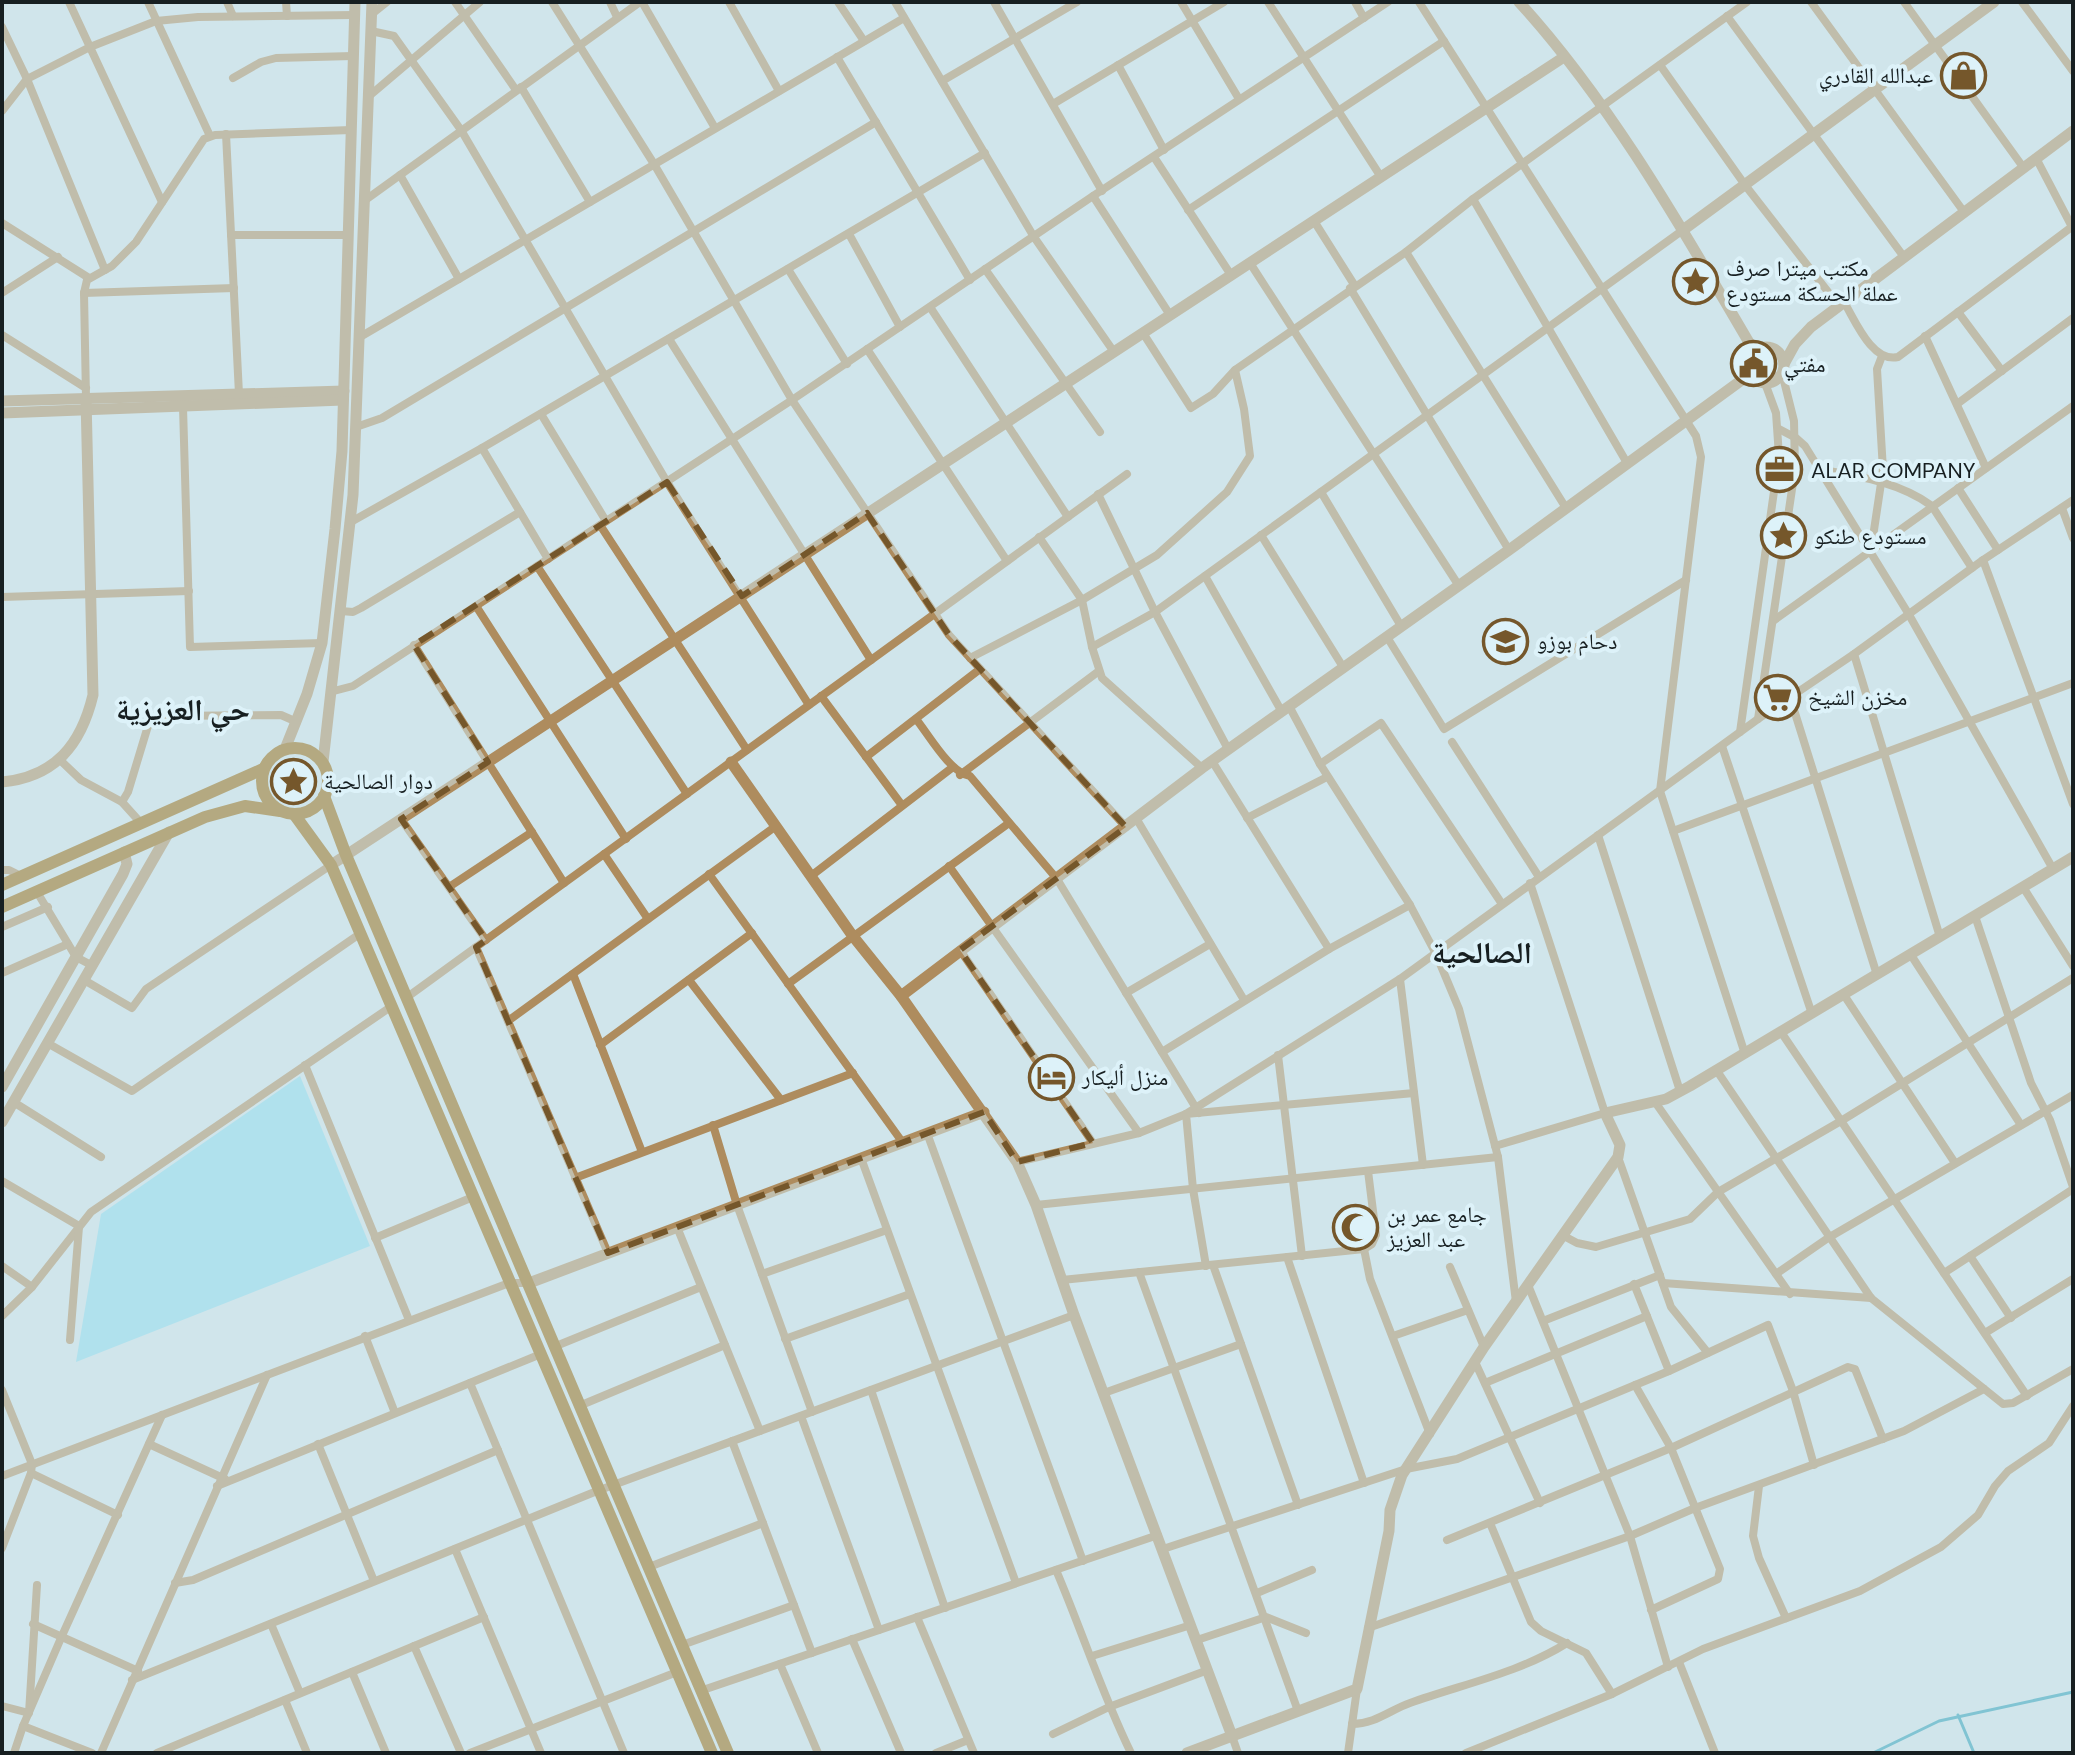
<svg xmlns="http://www.w3.org/2000/svg" width="2075" height="1755" font-family="'DM Sans','Noto Naskh Arabic',sans-serif">
<rect width="100%" height="100%" fill="#d0e5eb"/>
<polygon fill="#8adbf0" points="300,1076 370,1246 76,1362 101,1214"/>
<g fill="none" stroke-linecap="round" stroke-linejoin="round">
<g stroke="#229bb5" stroke-width="3">
<polyline points="1958,1715 1974,1753"/>
<polyline points="1873,1753 1939,1721 2073,1692"/>
</g>
<g stroke="#ae8c5e" stroke-width="8">
<polyline points="69,2 162,202"/>
<polyline points="148,2 210,136"/>
<polyline points="227,2 233,16"/>
<polyline points="286,2 287,16"/>
<polyline points="455,2 516,90"/>
<polyline points="552,2 654,164 792,400 949,635 1126,827"/>
<polyline points="610,2 617,17"/>
<polyline points="642,2 715,128"/>
<polyline points="729,2 779,91"/>
<polyline points="838,2 864,41"/>
<polyline points="895,2 1034,237 1114,352"/>
<polyline points="994,2 1102,191"/>
<polyline points="1181,2 1239,99"/>
<polyline points="1268,2 1381,177"/>
<polyline points="1355,2 1364,18"/>
<polyline points="1419,2 1696,436 1701,457 1660,791 1745,1054"/>
<polyline points="1811,2 1964,212"/>
<polyline points="1904,2 2023,167"/>
<polyline points="2022,2 2073,71"/>
<polyline points="372,14 387,2"/>
<polyline points="1727,16 1904,257"/>
<polyline points="2,27 27,79 105,270"/>
<polyline points="371,31 394,36 461,130 667,482 809,705"/>
<polyline points="837,57 970,280"/>
<polyline points="1118,65 1164,150"/>
<polyline points="1660,65 1745,185 1839,306"/>
<polyline points="233,78 261,62 276,58 353,56"/>
<polyline points="942,81 1077,2"/>
<polyline points="521,87 590,202"/>
<polyline points="368,97 480,2"/>
<polyline points="1053,104 1224,2"/>
<polyline points="2,111 27,79 90,47 156,21 198,17 354,15"/>
<polyline points="226,134 239,394"/>
<polyline points="1154,157 1231,275"/>
<polyline points="2036,158 2072,227"/>
<polyline points="400,175 459,279"/>
<polyline points="1093,196 1170,315"/>
<polyline points="1473,199 1627,463"/>
<polyline points="364,201 640,2"/>
<polyline points="1188,210 1444,41"/>
<polyline points="1314,221 1355,286"/>
<polyline points="2,223 89,278"/>
<polyline points="849,234 900,327"/>
<polyline points="231,235 349,235"/>
<polyline points="1406,252 1566,508"/>
<polyline points="1250,263 1459,586"/>
<polyline points="788,269 847,364"/>
<polyline points="985,269 1100,432"/>
<polyline points="1350,288 1509,550"/>
<polyline points="2,293 58,257"/>
<polyline points="84,293 234,288"/>
<path d="M1844,302C1855,320 1872,363 1898,357L2073,226"/>
<polyline points="930,307 1068,517"/>
<polyline points="1958,312 2002,371"/>
<polyline points="1143,333 1191,408 1213,394 1235,370"/>
<polyline points="2,335 86,388"/>
<polyline points="1925,336 1986,468"/>
<polyline points="360,337 904,18"/>
<polyline points="669,339 871,660"/>
<polyline points="867,349 1007,561"/>
<polyline points="86,398 84,293 87,280 112,266 136,242 204,139 215,135 351,130"/>
<polyline points="1957,404 2073,318"/>
<polyline points="183,407 190,647 322,643"/>
<polyline points="541,414 606,521"/>
<polyline points="356,427 382,418 876,122"/>
<polyline points="1779,429 1796,438 1805,446 1908,613 2053,869"/>
<polyline points="482,448 548,559"/>
<path d="M1819,469C1858,476 1899,482 1932,506L1972,568"/>
<polyline points="1958,488 1998,550"/>
<polyline points="1321,492 1401,626"/>
<polyline points="1098,494 1155,612 1228,749"/>
<polyline points="2062,508 2073,538"/>
<polyline points="349,523 482,448 985,153"/>
<polyline points="600,525 747,750"/>
<polyline points="1261,535 1343,667"/>
<polyline points="1039,537 1082,600 1092,647 1102,678 1202,768"/>
<polyline points="1871,550 1883,470 1877,369 1882,356"/>
<polyline points="1983,560 2073,804"/>
<polyline points="537,566 687,794"/>
<polyline points="1205,576 1282,712"/>
<polyline points="2,597 189,591"/>
<polyline points="476,606 626,839"/>
<polyline points="341,611 353,612 361,608 520,512"/>
<polyline points="1773,621 2073,406"/>
<polyline points="1387,637 1444,729 1686,580"/>
<polyline points="414,645 564,883"/>
<polyline points="1092,647 1155,612 1683,230"/>
<polyline points="1854,654 1940,937"/>
<polyline points="970,658 1082,600 1157,555 1227,492 1250,456 1244,409 1235,370 1406,252 1473,199 1747,2"/>
<polyline points="330,692 353,686 792,400 1093,196 1388,2"/>
<polyline points="821,696 901,804"/>
<polyline points="1790,697 1877,975"/>
<polyline points="1289,706 1320,764 1410,905 1436,954 1459,1009 1498,1157 1516,1302"/>
<path d="M916,719C929,735 950,773 970,776L1057,879L1199,1113"/>
<polyline points="1758,719 1795,469 1794,421 1782,373"/>
<polyline points="1740,732 1779,456 1776,413 1765,383"/>
<polyline points="1452,742 1539,877"/>
<polyline points="1722,746 1812,1014"/>
<polyline points="866,757 980,669"/>
<polyline points="59,759 81,780 122,802 140,822"/>
<polyline points="1212,761 1329,949"/>
<polyline points="1320,764 1381,723 1502,904"/>
<polyline points="960,775 1099,671"/>
<polyline points="122,802 128,792 151,716 281,715 297,722"/>
<polyline points="1136,818 1244,1000"/>
<polyline points="1247,818 1327,777"/>
<polyline points="401,819 486,940"/>
<polyline points="1673,831 2073,683"/>
<polyline points="1598,835 1680,1091"/>
<polyline points="604,854 648,919"/>
<polyline points="949,866 1139,1133"/>
<polyline points="2,870 9,870 21,876"/>
<polyline points="709,874 903,1143"/>
<polyline points="811,876 953,767"/>
<polyline points="449,887 532,832"/>
<polyline points="2023,887 2073,966"/>
<polyline points="37,892 76,957 93,966"/>
<polyline points="1975,916 2031,1083 2050,1120 2073,1187"/>
<polyline points="2,927 48,907"/>
<polyline points="476,947 608,1253"/>
<polyline points="960,950 1093,1143"/>
<polyline points="1911,955 2021,1125"/>
<polyline points="2,973 68,944"/>
<polyline points="573,974 642,1152"/>
<polyline points="1400,979 1423,1165"/>
<polyline points="84,980 132,1008 146,989 331,865"/>
<polyline points="689,980 781,1100"/>
<polyline points="788,984 1009,823"/>
<polyline points="1126,993 1210,944"/>
<polyline points="1844,995 1955,1163"/>
<polyline points="406,998 1127,474"/>
<polyline points="508,1021 776,826"/>
<polyline points="1781,1032 2027,1396"/>
<polyline points="49,1044 132,1091 361,933"/>
<polyline points="600,1045 752,933"/>
<polyline points="1162,1052 1329,949 1410,905"/>
<polyline points="1278,1055 1302,1256"/>
<polyline points="305,1065 409,1320"/>
<polyline points="1717,1071 1871,1298 2003,1404 2013,1403 2073,1369"/>
<polyline points="1655,1102 1790,1294"/>
<polyline points="15,1103 101,1157"/>
<polyline points="713,1125 737,1205 812,1412"/>
<polyline points="927,1133 1083,1561"/>
<polyline points="1495,1146 1605,1113 1530,883"/>
<polyline points="1618,1157 1671,1307 1708,1353"/>
<polyline points="861,1158 1016,1583"/>
<polyline points="1017,1162 1139,1133 1186,1114 1400,979 1758,719 1854,654 1983,560 2073,500"/>
<polyline points="575,1178 853,1073"/>
<polyline points="2,1181 79,1226"/>
<polyline points="1036,1205 1498,1157"/>
<polyline points="677,1227 760,1431"/>
<polyline points="1562,1235 1577,1243 1596,1247 1690,1219 1718,1192 1841,1121 2073,978"/>
<polyline points="375,1238 473,1197"/>
<polyline points="1364,1249 1370,1279 1430,1434"/>
<polyline points="1970,1256 2011,1318"/>
<polyline points="1287,1257 1364,1483"/>
<polyline points="1213,1265 1298,1505"/>
<polyline points="2,1266 32,1287"/>
<polyline points="1206,1266 1193,1189 1186,1114 1414,1093"/>
<polyline points="1450,1267 1484,1347"/>
<polyline points="1139,1272 1298,1711"/>
<polyline points="1944,1273 2073,1189"/>
<polyline points="762,1274 887,1230"/>
<polyline points="1776,1274 1828,1238 2073,1095"/>
<polyline points="1062,1280 1364,1249 1372,1244 1376,1235 1368,1171"/>
<polyline points="1663,1283 1871,1298"/>
<polyline points="1634,1284 1669,1371"/>
<polyline points="1528,1285 1630,1536 1668,1667"/>
<polyline points="2,1316 32,1287 91,1212 392,1006"/>
<polyline points="1543,1321 1660,1275"/>
<polyline points="1985,1333 2073,1279"/>
<polyline points="365,1336 395,1413"/>
<polyline points="1393,1336 1468,1310"/>
<polyline points="785,1339 910,1294"/>
<polyline points="70,1340 79,1227"/>
<polyline points="556,1346 701,1287"/>
<polyline points="1475,1362 1540,1503"/>
<polyline points="470,1383 624,1753"/>
<polyline points="1485,1383 1647,1316"/>
<polyline points="1635,1385 1671,1448 1720,1569 1718,1579 1651,1610"/>
<polyline points="2,1390 32,1464 31,1473 2,1548"/>
<polyline points="871,1390 945,1608"/>
<polyline points="1104,1393 1241,1344"/>
<polyline points="579,1406 725,1345"/>
<polyline points="801,1416 879,1630"/>
<polyline points="732,1441 812,1653"/>
<polyline points="149,1444 225,1479"/>
<polyline points="318,1444 374,1581"/>
<polyline points="31,1473 118,1515"/>
<polyline points="2,1476 509,1283 529,1283"/>
<polyline points="217,1486 541,1354"/>
<polyline points="1759,1486 1753,1536 1759,1558 1786,1618"/>
<polyline points="1490,1523 1531,1622 1541,1631 1586,1653 1612,1694"/>
<polyline points="1447,1540 1671,1448 1848,1367 1855,1369 1883,1439"/>
<polyline points="455,1549 541,1753"/>
<polyline points="1163,1549 1406,1469 1457,1459 1669,1371 1768,1325 1793,1391 1814,1465"/>
<polyline points="649,1567 763,1523"/>
<path d="M1056,1570C1082,1631 1102,1694 1131,1753"/>
<polyline points="175,1583 193,1580 498,1450"/>
<polyline points="1257,1593 1312,1570"/>
<polyline points="917,1617 974,1753"/>
<polyline points="33,1624 138,1671"/>
<polyline points="271,1624 300,1693"/>
<polyline points="1368,1628 1630,1536 1695,1508 1904,1431 1984,1389"/>
<polyline points="852,1639 901,1753"/>
<polyline points="1197,1640 1266,1617 1306,1633"/>
<polyline points="682,1645 794,1605"/>
<polyline points="414,1646 461,1753"/>
<polyline points="1092,1656 1191,1625"/>
<polyline points="1679,1662 1715,1753"/>
<polyline points="780,1664 818,1753"/>
<polyline points="352,1672 386,1753"/>
<polyline points="132,1680 597,1491 1074,1315"/>
<polyline points="700,1691 1158,1535"/>
<polyline points="285,1700 307,1753"/>
<polyline points="2,1706 29,1713 37,1585"/>
<path d="M1352,1724C1375,1724 1390,1710 1410,1703C1463,1684 1519,1673 1567,1643"/>
<polyline points="23,1726 92,1753"/>
<polyline points="1053,1734 1109,1707 1208,1670"/>
<polyline points="1232,1736 1238,1753"/>
<polyline points="14,1753 23,1726 61,1638 162,1415"/>
<polyline points="101,1753 267,1375"/>
<polyline points="157,1753 484,1617"/>
<polyline points="470,1753 677,1672"/>
<polyline points="936,1753 968,1740"/>
<polyline points="1348,1753 1357,1689"/>
<polyline points="1466,1753 1612,1694 1703,1649 1860,1591 1941,1547 1978,1515 1995,1486 2008,1471 2049,1443 2073,1406"/>
</g>
<g stroke="#ae8c5e" stroke-width="11">
<path d="M1519,2C1612,104 1684,232 1754,351"/>
<polyline points="1683,230 1994,2"/>
<circle cx="1766" cy="365" r="18"/>
<polyline points="1784,364 1795,344 1811,327 2073,131"/>
<polyline points="2,401 344,391"/>
<polyline points="2,413 343,400"/>
<polyline points="285,749 307,694 322,643 335,529 342,451 355,2"/>
<polyline points="323,762 353,495 372,2"/>
<polyline points="731,762 852,935 901,996 1017,1162 1036,1205 1074,1315 1232,1736"/>
<path d="M2,782C55,777 81,745 93,695L86,398"/>
<polyline points="331,865 1564,57"/>
<polyline points="901,996 1202,768 1509,550 1750,374"/>
<polyline points="2,1087 123,874 127,864 124,852"/>
<polyline points="2,1122 169,832"/>
<polyline points="529,1283 984,1112"/>
<polyline points="1187,1753 1357,1689 1389,1531 1390,1510 1402,1475 1484,1347 1618,1157 1620,1145 1605,1113 1666,1099 1690,1086 2073,857"/>
</g>
<g stroke="#936100" stroke-width="12">
<circle cx="295" cy="781" r="33"/>
<path d="M324,796L346,855C473,1155 600,1454 728,1753"/>
<polyline points="294,814 331,865 712,1753"/>
<polyline points="2,885 263,769"/>
<polyline points="2,907 205,817 245,806 280,811"/>
</g>
</g>
<path d="M0 0H2075V1755H0ZM667,482L742,596L867,513L949,635L1126,827L960,950L1093,1143L1017,1162L984,1112L608,1253L476,947L486,940L401,819L488,762L414,645Z" fill="#d0e5eb" fill-opacity=".55" fill-rule="evenodd"/>
<path fill="none" stroke="#75572b" stroke-width="6" stroke-dasharray="16 10" stroke-linejoin="round" d="M667,482L742,596L867,513L949,635L1126,827L960,950L1093,1143L1017,1162L984,1112L608,1253L476,947L486,940L401,819L488,762L414,645Z"/>
<defs>
<symbol id="shop-ring" viewBox="-11 -11 22 22"><circle r="9.5" fill="#ddf2f9" stroke="#75572b" stroke-width="1.5"/><path d="M-5-2.5h2.3a2.7 3.5 0 0 1 5.4 0H5L5.5 6h-11ZM-1.5-2.5h3a1.5 2.3 0 0 0-3 0Z" fill="#75572b"/></symbol>
<symbol id="sight-ring" viewBox="-11 -11 22 22"><circle r="9.5" fill="#ddf2f9" stroke="#75572b" stroke-width="1.5"/><path d="M0-6L1.8-2.2L6-1.7L2.9 1.2L3.7 5.4L0 3.3L-3.7 5.4L-2.9 1.2L-6-1.7L-1.8-2.2Z" fill="#75572b"/></symbol>
<symbol id="civic-ring" viewBox="-11 -11 22 22"><circle r="9.5" fill="#ddf2f9" stroke="#75572b" stroke-width="1.5"/><path d="M-.6-6.5H3V-4.5H.6V-3L4-1V1h2V6H-6V1h2V-1L-.6-3ZM-1.2 2.5V6h2.4V2.5Z" fill="#75572b"/></symbol>
<symbol id="office-ring" viewBox="-11 -11 22 22"><circle r="9.5" fill="#ddf2f9" stroke="#75572b" stroke-width="1.5"/><path d="M-6-3h4V-5.5h4V-3h4V5H-6ZM-1-4.5V-3h2v-1.5ZM-6 0V1H6V0Z" fill="#75572b"/></symbol>
<symbol id="school-ring" viewBox="-11 -11 22 22"><circle r="9.5" fill="#ddf2f9" stroke="#75572b" stroke-width="1.5"/><path d="M0-5L7-2L0 1L-7-2ZM-4 1L0 2.5L4 1V4Q0 6-4 4Z" fill="#75572b"/></symbol>
<symbol id="supermarket-ring" viewBox="-11 -11 22 22"><circle r="9.5" fill="#ddf2f9" stroke="#75572b" stroke-width="1.5"/><path d="M-6-5.5h2.5l.6 2H6L4.5 2H-2.5L-4.4-4H-6ZM-1.5 3.2a1.3 1.3 0 1 0 .1 0ZM3 3.2a1.3 1.3 0 1 0 .1 0Z" fill="#75572b"/></symbol>
<symbol id="hotel-ring" viewBox="-11 -11 22 22"><circle r="9.5" fill="#ddf2f9" stroke="#75572b" stroke-width="1.5"/><path d="M-6-4.5h1.5V1H6V5H4.5V3h-9V5H-6ZM-4 0a1.8 1.8 0 1 1 3.6 0ZM.5 0V-2.5h3Q6-2.5 6 0Z" fill="#75572b"/></symbol>
<symbol id="mosque-ring" viewBox="-11 -11 22 22"><circle r="9.5" fill="#ddf2f9" stroke="#75572b" stroke-width="1.5"/><path d="M3.5-4.9A6 6 0 1 0 3.5 4.9A5 5 0 1 1 3.5-4.9Z" fill="#75572b"/></symbol>
</defs>
<g fill-rule="evenodd">
<use href="#shop-ring" x="1938" y="50" width="51" height="51"/>
<use href="#sight-ring" x="1670" y="256" width="51" height="51"/>
<use href="#civic-ring" x="1728" y="338" width="51" height="51"/>
<use href="#office-ring" x="1754" y="444" width="51" height="51"/>
<use href="#sight-ring" x="1758" y="510" width="51" height="51"/>
<use href="#school-ring" x="1480" y="616" width="51" height="51"/>
<use href="#supermarket-ring" x="1752" y="672" width="51" height="51"/>
<use href="#sight-ring" x="268" y="756" width="51" height="51"/>
<use href="#hotel-ring" x="1026" y="1052" width="51" height="51"/>
<use href="#mosque-ring" x="1330" y="1202" width="51" height="51"/>
</g>
<g text-anchor="middle" dominant-baseline="central" stroke-width="8" stroke-linejoin="round" paint-order="stroke">
<g font-size="22" fill="#171f21" stroke="#ddf2f9" text-anchor="start">
<text x="1933" y="75" text-anchor="end">عبدالله القادري</text>
<text x="1726" y="268">مكتب ميترا صرف<tspan x="1726" dy="25">عملة الحسكة مستودع</tspan></text>
<text x="1784" y="364">مفتي</text>
<text x="1811" y="470">ALAR COMPANY</text>
<text x="1814" y="536">مستودع طنكو</text>
<text x="1537" y="641">دحام بوزو</text>
<text x="1808" y="697">مخزن الشيخ</text>
<text x="324" y="781">دوار الصالحية</text>
<text x="1082" y="1077">منزل أليكار</text>
<text x="1387" y="1214">جامع عمر بن<tspan x="1387" dy="25">عبد العزيز</tspan></text>
</g>
<g font-size="30" font-weight="bold" fill="#171f21" stroke="#ddf2f9">
<text x="183" y="709">حي العزيزية</text>
<text x="1482" y="952">الصالحية</text>
</g>
</g>
<rect width="2075" height="1755" fill="none" stroke="#171f21" stroke-width="8"/>
</svg>
